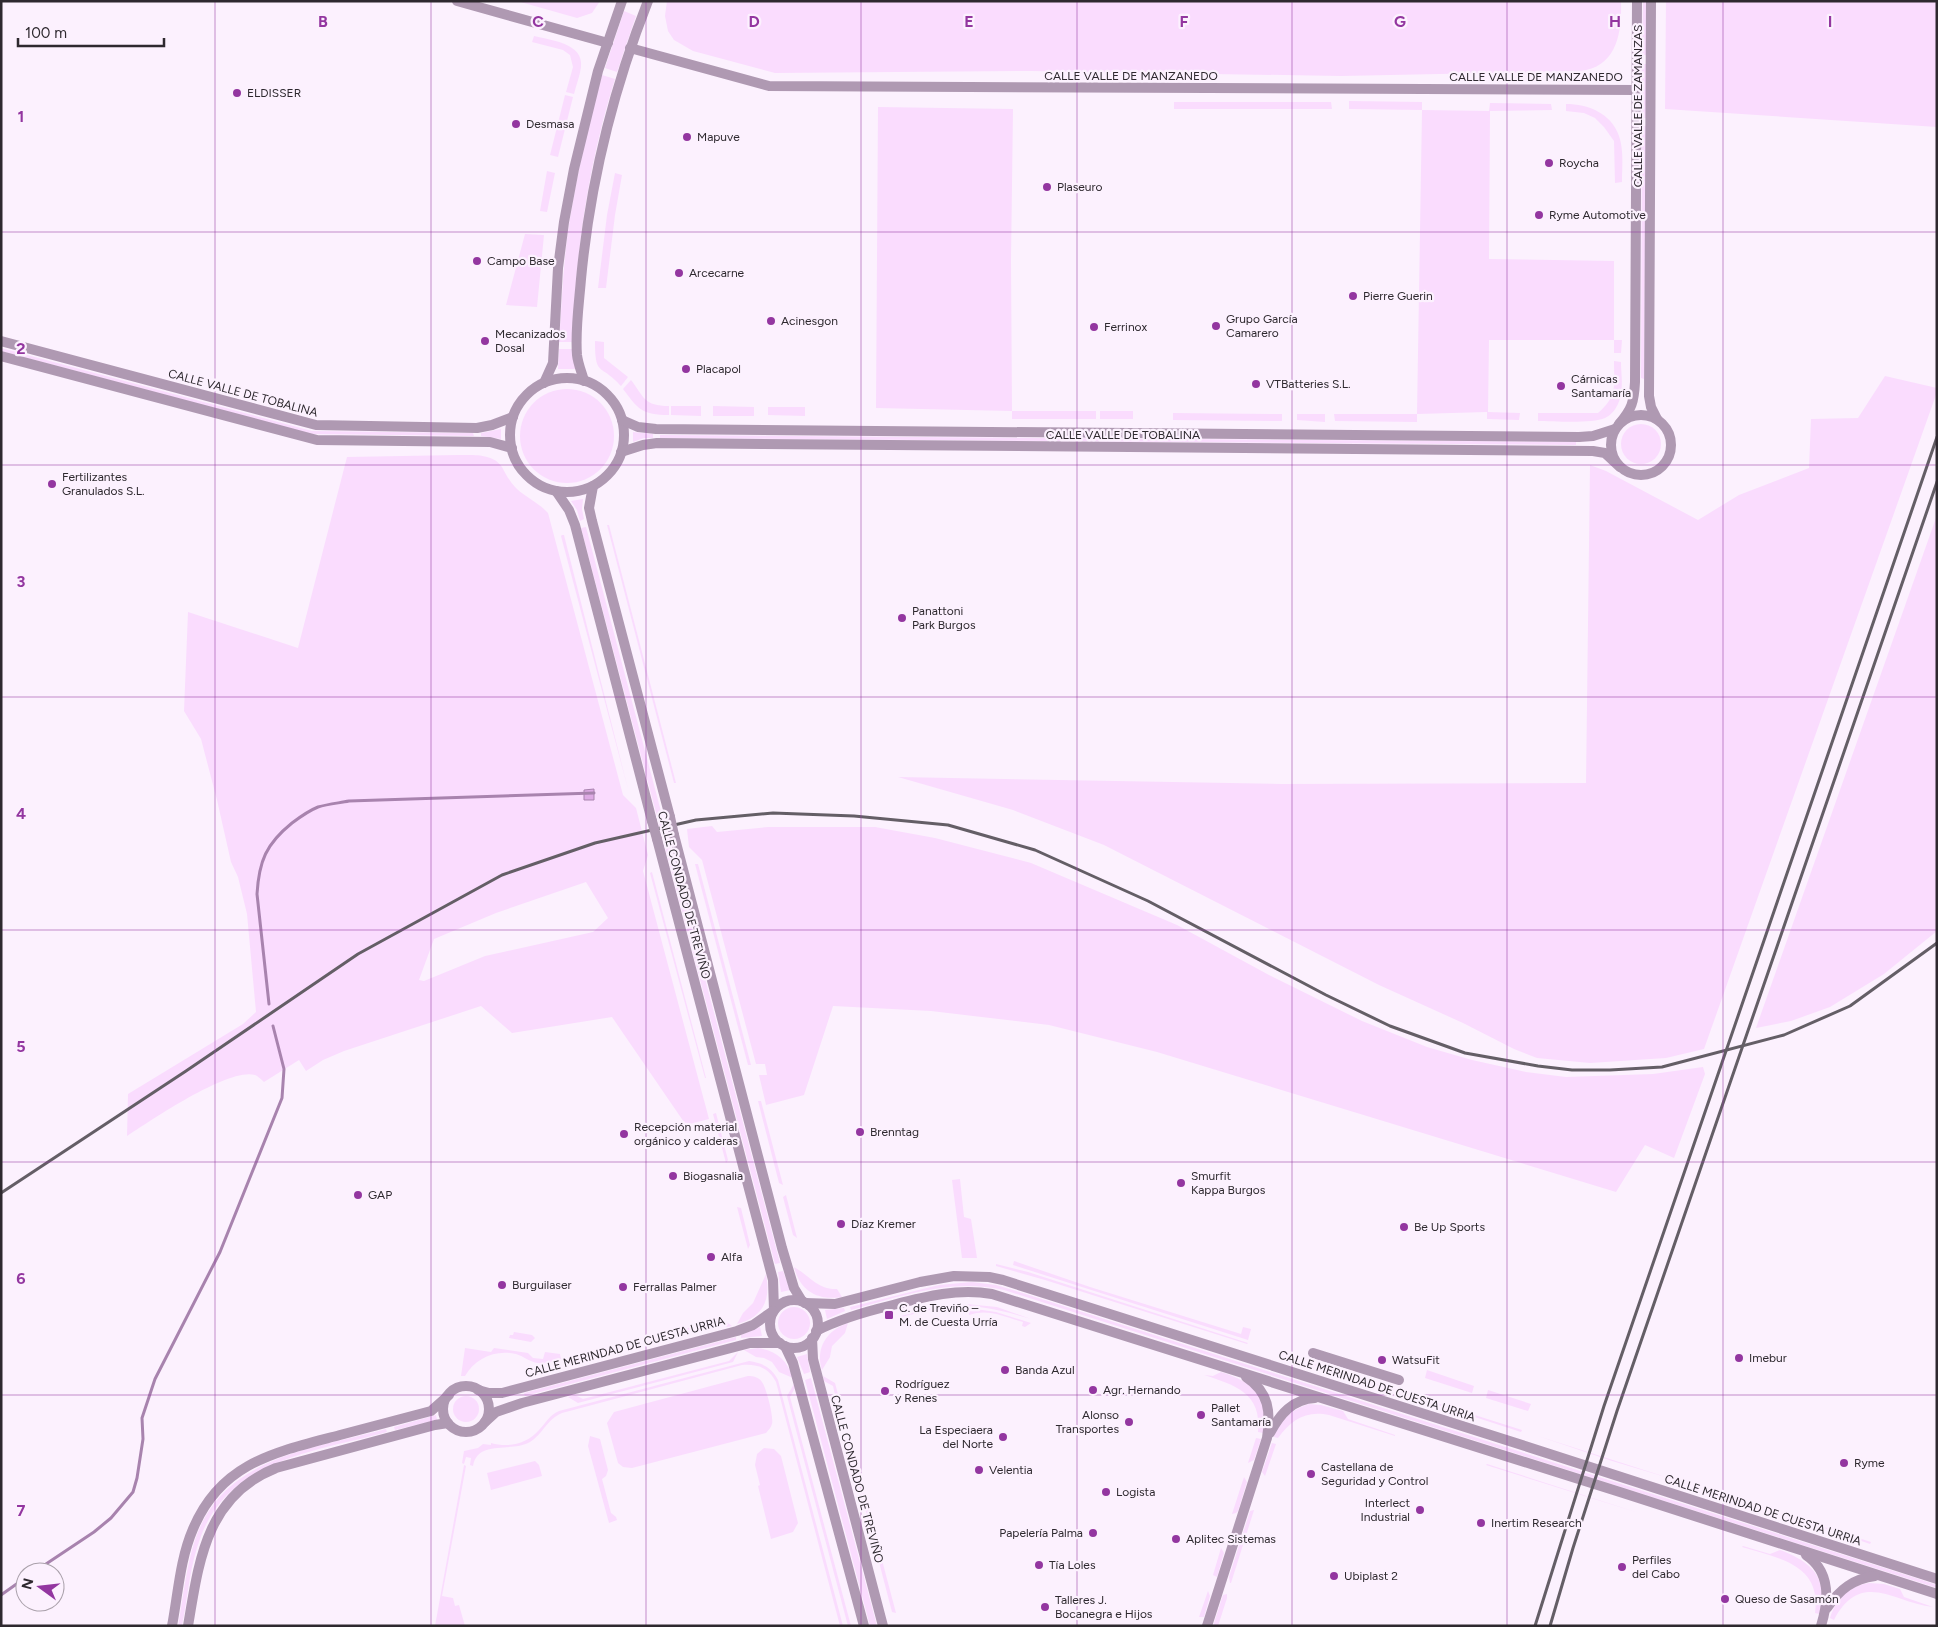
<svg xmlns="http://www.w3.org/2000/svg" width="1938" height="1627" font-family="Figtree,sans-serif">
<rect width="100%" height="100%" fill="#fcf1fe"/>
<g fill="#fadcfe" fill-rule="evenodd">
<polygon points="517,1 600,1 592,13 577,18"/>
<path d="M667,1H1621C1622,33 1617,67 1580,71L1341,76L1031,71L775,73L693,51L674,40L668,31L665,16Z"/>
<polygon points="1643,1 1646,1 1646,55 1642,55"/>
<polygon points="1666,1 1937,1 1937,127 1665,109"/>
<polygon points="624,11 636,16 617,72 605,68"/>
<path d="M534,36C550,40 584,43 581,67C580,76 576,85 574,94L566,92L573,67L570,55L563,50L532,42Z"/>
<rect x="1642" y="64" width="4" height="54"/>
<path d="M602,75L615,79C588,165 576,253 572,342H559C562,302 563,263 569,224C577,174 588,124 602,75Z"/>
<polygon points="565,95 573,97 558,157 550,155"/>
<polygon points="1349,101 1422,102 1422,110 1489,111 1490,103 1551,104 1552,110 1490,111 1489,259 1614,261 1614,340 1622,340 1621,353 1614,353 1614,340 1489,340 1488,412 1520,413 1519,420 1487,419 1487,412 1417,414 1417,422 1335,421 1334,414 1417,414 1422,110 1349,109"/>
<polygon points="1174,102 1331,102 1332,109 1174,109"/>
<path d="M1566,104C1588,104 1611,113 1619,136C1624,150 1622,168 1622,182L1615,183L1614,141L1604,127L1595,118L1584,113L1566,111Z"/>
<polygon points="878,107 1013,109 1011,260 1012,411 1096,411 1096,419 1012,419 1012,411 876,408"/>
<polygon points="1642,126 1646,126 1644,379 1641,378"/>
<polygon points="547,171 555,173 547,212 540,211"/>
<polygon points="615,173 622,175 615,215 606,288 598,288 607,215"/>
<polygon points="525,234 544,235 537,307 506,305"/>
<path d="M595,341L604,342V358L628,377L621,386C601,363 595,378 595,341Z"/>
<polygon points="1,348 312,431 473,433 474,436 311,434 1,351"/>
<polygon points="559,349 572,349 576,369 558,369"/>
<path d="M1614,361L1621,362C1621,372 1623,383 1621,393C1620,403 1614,414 1605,418C1592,424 1553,421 1538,421V413H1598C1618,396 1614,385 1614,361Z"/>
<polygon points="1885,376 1937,388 1937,392 1704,1049 1666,1058 1590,1063 1537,1058 1514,1049 1463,1023 1379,985 1104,845 1013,810 898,777 1281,784 1586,783 1590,465 1606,471 1698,520 1739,495 1809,468 1811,419 1858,418"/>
<path d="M631,380C644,397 644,406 669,406V415C642,415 638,409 623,389Z"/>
<circle cx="567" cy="436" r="47"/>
<polygon points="671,406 701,406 701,416 671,415"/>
<polygon points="713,406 754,407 754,416 713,416"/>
<polygon points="768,407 805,407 805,416 768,415"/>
<rect x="1100" y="411" width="33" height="8"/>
<polygon points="1173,413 1282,414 1282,421 1173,420"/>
<polygon points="1297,414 1325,414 1325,422 1297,420"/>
<circle cx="1641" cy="444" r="20"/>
<polygon points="501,429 501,439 481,436 481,433"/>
<polygon points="633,432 653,434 653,438 644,438 633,442"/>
<polygon points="660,435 1576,442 1576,445 660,438"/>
<path d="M458,455C472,455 493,453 502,467C506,475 510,482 517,489C527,498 539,503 548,513L623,795L636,808L648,855L643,871L709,1119L686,1125L612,1017L512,1033L481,1006L344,1051L323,1060L306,1071L299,1060L264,1082C262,1080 258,1076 255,1075C229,1067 150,1121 127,1136L128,1094L243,1024L256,1012L247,914L238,877L231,862L217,800L201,739L184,711L188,612L298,648L347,457ZM586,882L608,918L593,932L485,956L424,981L419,980L434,939L496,913Z"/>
<polygon points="583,499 582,509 584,519 580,521 577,510 571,501"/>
<polygon points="1937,515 1937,931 1884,974 1830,1007 1791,1021 1756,1028"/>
<polygon points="607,525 609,525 676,783 674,783"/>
<polygon points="586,527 780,1263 775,1264 581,528"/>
<polygon points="562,535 564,535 628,789 561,536"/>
<polygon points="712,826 717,832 768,827 875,827 935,838 1031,863 1177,925 1269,975 1362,1021 1427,1047 1472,1060 1526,1072 1566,1077 1653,1074 1703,1067 1705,1074 1674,1158 1645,1145 1616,1192 1157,1052 1049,1025 931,1011 833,1006 804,1095 766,1105 759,1075 767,1075 765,1064 756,1064 702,860 689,847 687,829"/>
<polygon points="695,864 698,864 751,1065 748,1065"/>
<polygon points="652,872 706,1078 705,1078 650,873"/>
<polygon points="758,1101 761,1101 783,1185 779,1183"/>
<polygon points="716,1113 728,1160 726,1163 713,1114"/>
<polygon points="960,1179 964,1217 971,1219 977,1258 962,1258 952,1180"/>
<polygon points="786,1195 797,1238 793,1235 783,1197"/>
<polygon points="737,1207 741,1208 750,1245 748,1249"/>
<polygon points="1014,1261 1090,1287 1241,1334 1243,1327 1251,1329 1248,1340 1013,1265"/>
<polygon points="996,1264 1028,1272 1248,1343 1247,1344 1045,1280 996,1266"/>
<path d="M794,1267C810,1276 818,1290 837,1289L842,1297C818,1301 800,1291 794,1267Z"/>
<polygon points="783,1271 790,1290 781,1292 778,1272"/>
<path d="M766,1274C771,1299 764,1317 737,1324L743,1313L753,1303Z"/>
<path d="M972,1282L996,1285L1026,1294L1916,1578L1937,1585V1588L1004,1290C951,1278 902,1296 851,1310L850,1307L939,1285Z"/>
<path d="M966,1304L997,1307L1031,1319C976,1303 958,1302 902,1317L901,1316L936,1307Z"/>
<circle cx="794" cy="1323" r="16"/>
<polygon points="844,1308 845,1311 827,1319 825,1310"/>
<path d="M968,1308L996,1312L1031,1323L1025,1327L1022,1326L1023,1322C1005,1317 988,1308 969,1315Z"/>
<polygon points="722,1319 732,1326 727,1327 719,1322 685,1331 684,1329"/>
<path d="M848,1323L845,1333L832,1346L830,1357L822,1370C815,1348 827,1330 848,1323Z"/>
<polygon points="760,1327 762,1336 741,1338 741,1335"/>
<polygon points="514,1332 532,1335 535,1338 531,1342 509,1338 510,1335 513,1335"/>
<polygon points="736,1337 736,1340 525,1396 524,1393"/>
<path d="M465,1348L491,1352L494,1348L528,1353L533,1358L543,1359L545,1352L560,1354L561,1359C553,1361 546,1364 538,1363C530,1362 523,1356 516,1354C496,1349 475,1358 465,1376H461Z"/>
<path d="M758,1348C777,1351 787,1360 793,1378L779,1372L772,1362L764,1358L756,1357L744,1350Z"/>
<polygon points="738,1352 733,1362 578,1403 568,1397 575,1395 583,1399 729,1361"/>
<polygon points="807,1354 810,1372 804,1374 797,1357"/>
<path d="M749,1361C763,1363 772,1368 778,1380L843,1626H840L776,1382C769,1368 758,1364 742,1365L562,1413C547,1419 543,1434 530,1442C510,1453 478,1439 473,1466L470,1465L471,1458L466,1457L464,1464L462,1463L464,1451L478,1448L483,1444L491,1445V1443C509,1448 527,1444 539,1430C546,1423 549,1415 559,1411Z"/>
<polygon points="1314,1364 1390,1388 1390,1389 1315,1366"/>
<polygon points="1427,1370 1474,1386 1472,1393 1425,1378"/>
<path d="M1221,1372C1255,1383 1269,1396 1263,1433L1258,1432C1262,1393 1235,1385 1204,1375L1213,1376Z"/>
<path d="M748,1376C753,1376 759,1377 762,1382C766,1387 774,1417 772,1424C771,1428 768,1430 766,1433L632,1468L623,1467L618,1463L607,1423L614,1412Z"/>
<polygon points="823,1376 835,1383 840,1402 836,1399 833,1386 824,1381"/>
<polygon points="811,1378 877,1626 870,1626 805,1380"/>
<polygon points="794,1384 795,1388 790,1397 851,1626 848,1626 787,1396"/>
<polygon points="1488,1390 1531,1404 1528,1411 1486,1398"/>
<polygon points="1415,1396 1522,1430 1521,1432 1416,1398"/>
<circle cx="466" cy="1409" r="13"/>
<path d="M1309,1404L1321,1405L1343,1411L1348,1419L1395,1435V1436L1329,1415C1306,1410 1291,1420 1278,1438L1274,1437C1278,1420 1293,1409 1309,1404Z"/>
<polygon points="436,1415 437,1420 395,1430 394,1427"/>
<path d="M386,1429L387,1432C318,1451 230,1459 201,1536C190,1564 188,1596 182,1626H178C183,1598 186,1567 195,1540C223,1456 313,1449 386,1429Z"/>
<polygon points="590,1436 600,1439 608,1470 606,1476 602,1479 611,1513 616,1517 617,1520 609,1523 588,1446"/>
<polygon points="1538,1436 1672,1479 1609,1460"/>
<polygon points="1256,1438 1261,1439 1254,1460 1248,1463"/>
<polygon points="1272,1443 1276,1444 1265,1476 1262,1472"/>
<polygon points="764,1448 774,1449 781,1456 798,1523 793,1532 771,1539 758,1486 760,1485 755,1465 757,1454"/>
<polygon points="854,1454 896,1613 892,1612 852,1458"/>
<polygon points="535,1461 539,1465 542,1476 491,1490 487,1473"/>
<polygon points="1487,1464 1639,1513 1486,1465"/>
<polygon points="464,1465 466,1466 442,1596 453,1598 455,1606 459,1605 465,1626 435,1626"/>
<polygon points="1244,1477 1247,1482 1238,1511 1236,1513 1232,1514"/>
<polygon points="1254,1510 1231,1583 1230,1583 1229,1577 1250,1511"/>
<polygon points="1784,1514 1871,1542 1870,1544"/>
<path d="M1743,1546L1770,1554L1780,1550C1812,1562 1829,1578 1819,1614L1815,1613C1822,1564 1778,1558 1742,1547Z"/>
<polygon points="1221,1548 1224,1553 1217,1577 1213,1575"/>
<path d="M1869,1583L1884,1584L1900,1589L1904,1597L1933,1607C1896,1604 1861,1568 1834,1620L1830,1618C1836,1599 1849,1586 1869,1583Z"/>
<polygon points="1208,1591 1210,1596 1204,1617 1199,1617"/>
<polygon points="1227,1594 1227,1598 1218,1626 1213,1626 1223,1595"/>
</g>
<polygon fill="#dda9e4" stroke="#a883ae" points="594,789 594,800 584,800 584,790"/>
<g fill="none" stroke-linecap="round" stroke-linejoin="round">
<g stroke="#a883ae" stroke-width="3">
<path d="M269,1004L257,894C259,861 266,844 292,823C300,817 308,811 318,807C328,804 339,803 349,801L594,793"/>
<polyline points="34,1572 94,1532 111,1518 133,1492 137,1478 143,1439 142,1418 155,1379 220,1252 282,1098 284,1069 273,1026"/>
<polyline points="1,1595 25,1578"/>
</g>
<g stroke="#af99b2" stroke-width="10">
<polyline points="457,1 608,43"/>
<polyline points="1651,1 1649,396 1651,407 1657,419"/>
<polyline points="630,48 769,86 1637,90"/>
<polyline points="1,341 316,425 477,428 492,425 513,417"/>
<polyline points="1,356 317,440 490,442 512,448"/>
<circle cx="567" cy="435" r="57"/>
<path d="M584,381C582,373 578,364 577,355C575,330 579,304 581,279C590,184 613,90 648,1"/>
<polyline points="544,383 553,363 558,268 564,222 574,169 598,71 622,1"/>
<circle cx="1641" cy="445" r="30"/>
<polyline points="622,420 638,427 656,429 1579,437 1593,436 1615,429"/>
<path d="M1619,424C1632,409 1634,402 1635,382L1637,1"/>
<polyline points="621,452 643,445 657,443 1593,451 1605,453 1620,467"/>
<polyline points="593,486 589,508 592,521 670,817"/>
<polyline points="556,491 569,510 575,525 652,821"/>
<polyline points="674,835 782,1248 794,1288 802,1301"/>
<polyline points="657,839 773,1280 774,1310"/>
<circle cx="794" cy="1324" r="24"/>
<polyline points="805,1303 835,1304 920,1282 954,1276 989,1277 1003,1280 1525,1446 1937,1579"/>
<path d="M816,1331C840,1319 864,1312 889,1306C924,1297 956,1288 992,1294L1623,1493L1937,1594"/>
<polyline points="812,1338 813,1359 883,1626"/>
<polyline points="785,1346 793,1363 864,1626"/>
<polyline points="1313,1353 1399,1380"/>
<circle cx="466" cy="1409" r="23"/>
<polyline points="478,1390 489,1393 502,1393 737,1331 753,1325 773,1311"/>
<polyline points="485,1422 496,1412 522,1403 750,1343 780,1343"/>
<path d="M1270,1433C1280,1414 1293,1399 1315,1398"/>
<path d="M1806,1555C1831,1572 1829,1600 1821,1626"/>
<path d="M1827,1608C1840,1589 1853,1579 1875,1576"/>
<path d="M172,1626C178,1594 180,1559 193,1529C221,1462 276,1452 340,1435C370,1427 401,1419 431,1411L449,1395"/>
<path d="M188,1626C199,1561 206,1496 276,1468L435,1425L448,1423"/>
<path d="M1207,1626L1267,1438C1271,1412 1269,1392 1246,1377"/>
</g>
<g stroke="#645e66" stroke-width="3">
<polyline points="1,1193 186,1071 358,954 502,875 595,843 696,820 773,813 854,816 948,825 1035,850 1148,901 1326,995 1390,1026 1465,1053 1538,1066 1572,1070 1610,1070 1662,1067 1784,1035 1850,1006 1937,943"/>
<polyline points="1535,1626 1604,1406 1937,437"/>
<polyline points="1550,1626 1573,1548 1617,1411 1937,482"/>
</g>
<g stroke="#af99b2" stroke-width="10">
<polyline points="670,817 674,835"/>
<polyline points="652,821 657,839"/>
</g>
</g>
<path fill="none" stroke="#9336a0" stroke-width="1" stroke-opacity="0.55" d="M215,1V1626M431,1V1626M646,1V1626M861,1V1626M1077,1V1626M1292,1V1626M1507,1V1626M1723,1V1626M1,232H1937M1,465H1937M1,697H1937M1,930H1937M1,1162H1937M1,1395H1937"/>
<g fill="#9336a0" stroke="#fcf1fe" stroke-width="2">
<circle cx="237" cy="93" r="5"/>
<circle cx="516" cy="124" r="5"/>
<circle cx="687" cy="137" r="5"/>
<circle cx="1549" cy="163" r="5"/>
<circle cx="1047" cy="187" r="5"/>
<circle cx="1539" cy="215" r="5"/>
<circle cx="477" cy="261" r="5"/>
<circle cx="679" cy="273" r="5"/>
<circle cx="1353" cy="296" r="5"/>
<circle cx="771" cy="321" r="5"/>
<circle cx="1216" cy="326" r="5"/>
<circle cx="1094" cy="327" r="5"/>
<circle cx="485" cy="341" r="5"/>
<circle cx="686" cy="369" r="5"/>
<circle cx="1256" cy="384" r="5"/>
<circle cx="1561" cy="386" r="5"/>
<circle cx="52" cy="484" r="5"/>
<circle cx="902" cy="618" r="5"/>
<circle cx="860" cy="1132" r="5"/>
<circle cx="624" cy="1134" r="5"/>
<circle cx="673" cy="1176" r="5"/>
<circle cx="1181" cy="1183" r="5"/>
<circle cx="358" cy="1195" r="5"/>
<circle cx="841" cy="1224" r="5"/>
<circle cx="1404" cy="1227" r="5"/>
<circle cx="711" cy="1257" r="5"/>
<circle cx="502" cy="1285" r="5"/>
<circle cx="623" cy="1287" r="5"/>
<rect x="884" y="1310" width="10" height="10" rx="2.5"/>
<circle cx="1739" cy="1358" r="5"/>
<circle cx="1382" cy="1360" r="5"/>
<circle cx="1005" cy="1370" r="5"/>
<circle cx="1093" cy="1390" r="5"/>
<circle cx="885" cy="1391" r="5"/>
<circle cx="1201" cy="1415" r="5"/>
<circle cx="1129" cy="1422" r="5"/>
<circle cx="1003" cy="1437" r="5"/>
<circle cx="1844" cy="1463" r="5"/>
<circle cx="979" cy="1470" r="5"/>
<circle cx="1311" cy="1474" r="5"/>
<circle cx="1106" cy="1492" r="5"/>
<circle cx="1420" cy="1510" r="5"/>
<circle cx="1481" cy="1523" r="5"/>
<circle cx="1093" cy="1533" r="5"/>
<circle cx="1176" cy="1539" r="5"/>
<circle cx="1039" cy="1565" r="5"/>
<circle cx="1622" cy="1567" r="5"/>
<circle cx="1334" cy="1576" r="5"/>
<circle cx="1725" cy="1599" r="5"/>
<circle cx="1045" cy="1607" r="5"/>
</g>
<g text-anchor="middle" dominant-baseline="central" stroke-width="4.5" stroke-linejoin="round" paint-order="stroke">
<g font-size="12" fill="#2e292f" stroke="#fcf1fe">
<text x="1131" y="76">CALLE VALLE DE MANZANEDO</text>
<text x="1536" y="77">CALLE VALLE DE MANZANEDO</text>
<text transform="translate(1638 106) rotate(-90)">CALLE VALLE DE ZAMANZAS</text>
<text transform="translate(243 393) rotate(15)">CALLE VALLE DE TOBALINA</text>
<text x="1123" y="435">CALLE VALLE DE TOBALINA</text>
<text transform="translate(684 895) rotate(75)">CALLE CONDADO DE TREVIÑO</text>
<text transform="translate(625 1347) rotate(-15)">CALLE MERINDAD DE CUESTA URRIA</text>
<text transform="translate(1377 1386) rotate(18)">CALLE MERINDAD DE CUESTA URRIA</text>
<text transform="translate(857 1479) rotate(75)">CALLE CONDADO DE TREVIÑO</text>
<text transform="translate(1763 1510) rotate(18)">CALLE MERINDAD DE CUESTA URRIA</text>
</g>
<g font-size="12" fill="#2e292f" stroke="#fcf1fe" text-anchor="start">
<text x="247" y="93">ELDISSER</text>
<text x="526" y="124">Desmasa</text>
<text x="697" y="137">Mapuve</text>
<text x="1559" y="163">Roycha</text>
<text x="1057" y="187">Plaseuro</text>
<text x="1549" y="215">Ryme Automotive</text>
<text x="487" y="261">Campo Base</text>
<text x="689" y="273">Arcecarne</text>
<text x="1363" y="296">Pierre Guerin</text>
<text x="1226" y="319">Grupo García<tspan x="1226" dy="14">Camarero</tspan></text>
<text x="781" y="321">Acinesgon</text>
<text x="1104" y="327">Ferrinox</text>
<text x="495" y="334">Mecanizados<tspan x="495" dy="14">Dosal</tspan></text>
<text x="696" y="369">Placapol</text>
<text x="1571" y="379">Cárnicas<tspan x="1571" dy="14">Santamaría</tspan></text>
<text x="1266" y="384">VTBatteries S.L.</text>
<text x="62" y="477">Fertilizantes<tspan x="62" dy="14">Granulados S.L.</tspan></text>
<text x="912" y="611">Panattoni<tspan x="912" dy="14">Park Burgos</tspan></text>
<text x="634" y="1127">Recepción material<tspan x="634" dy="14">orgánico y calderas</tspan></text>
<text x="870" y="1132">Brenntag</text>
<text x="683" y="1176">Biogasnalia</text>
<text x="1191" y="1176">Smurfit<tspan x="1191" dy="14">Kappa Burgos</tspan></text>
<text x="368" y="1195">GAP</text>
<text x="851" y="1224">Díaz Kremer</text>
<text x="1414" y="1227">Be Up Sports</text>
<text x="721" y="1257">Alfa</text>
<text x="512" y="1285">Burguilaser</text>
<text x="633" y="1287">Ferrallas Palmer</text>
<text x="899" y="1308">C. de Treviño –<tspan x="899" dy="14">M. de Cuesta Urría</tspan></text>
<text x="1749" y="1358">Imebur</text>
<text x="1392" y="1360">WatsuFit</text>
<text x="1015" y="1370">Banda Azul</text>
<text x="895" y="1384">Rodríguez<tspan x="895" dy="14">y Renes</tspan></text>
<text x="1103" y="1390">Agr. Hernando</text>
<text x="1211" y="1408">Pallet<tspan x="1211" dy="14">Santamaría</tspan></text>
<text x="1119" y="1415" text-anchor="end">Alonso<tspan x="1119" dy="14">Transportes</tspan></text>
<text x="993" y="1430" text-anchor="end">La Especiaera<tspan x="993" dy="14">del Norte</tspan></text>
<text x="1854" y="1463">Ryme</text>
<text x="1321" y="1467">Castellana de<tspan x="1321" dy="14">Seguridad y Control</tspan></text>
<text x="989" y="1470">Velentia</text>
<text x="1116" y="1492">Logista</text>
<text x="1410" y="1503" text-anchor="end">Interlect<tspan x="1410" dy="14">Industrial</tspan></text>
<text x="1491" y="1523">Inertim Research</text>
<text x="1083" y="1533" text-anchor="end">Papelería Palma</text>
<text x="1186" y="1539">Aplitec Sistemas</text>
<text x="1632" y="1560">Perfiles<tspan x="1632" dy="14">del Cabo</tspan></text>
<text x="1049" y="1565">Tía Loles</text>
<text x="1344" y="1576">Ubiplast 2</text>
<text x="1735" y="1599">Queso de Sasamón</text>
<text x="1055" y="1600">Talleres J.<tspan x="1055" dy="14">Bocanegra e Hijos</tspan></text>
</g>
</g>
<g font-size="16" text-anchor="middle" font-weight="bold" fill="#9336a0" stroke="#fcf1fe" stroke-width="4.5" stroke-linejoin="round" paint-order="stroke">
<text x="323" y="27">B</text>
<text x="538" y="27">C</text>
<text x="754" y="27">D</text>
<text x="969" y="27">E</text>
<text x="1184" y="27">F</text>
<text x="1400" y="27">G</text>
<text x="1615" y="27">H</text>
<text x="1830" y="27">I</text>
<text x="21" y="122">1</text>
<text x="21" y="354">2</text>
<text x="21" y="587">3</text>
<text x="21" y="819">4</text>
<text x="21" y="1052">5</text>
<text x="21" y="1284">6</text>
<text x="21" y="1516">7</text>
</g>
<rect width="1938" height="1627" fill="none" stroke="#2e292f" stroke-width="5"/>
<g transform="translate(40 1587) rotate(285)"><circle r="24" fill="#fcf1fe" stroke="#aaa1ab"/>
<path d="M0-4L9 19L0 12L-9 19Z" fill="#9336a0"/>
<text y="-8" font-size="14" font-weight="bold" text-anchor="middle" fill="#2e292f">N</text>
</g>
<path d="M18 38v8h146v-8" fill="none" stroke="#2e292f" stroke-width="2.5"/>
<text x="25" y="38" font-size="15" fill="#2e292f" stroke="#fcf1fe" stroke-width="4" paint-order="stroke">100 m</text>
</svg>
